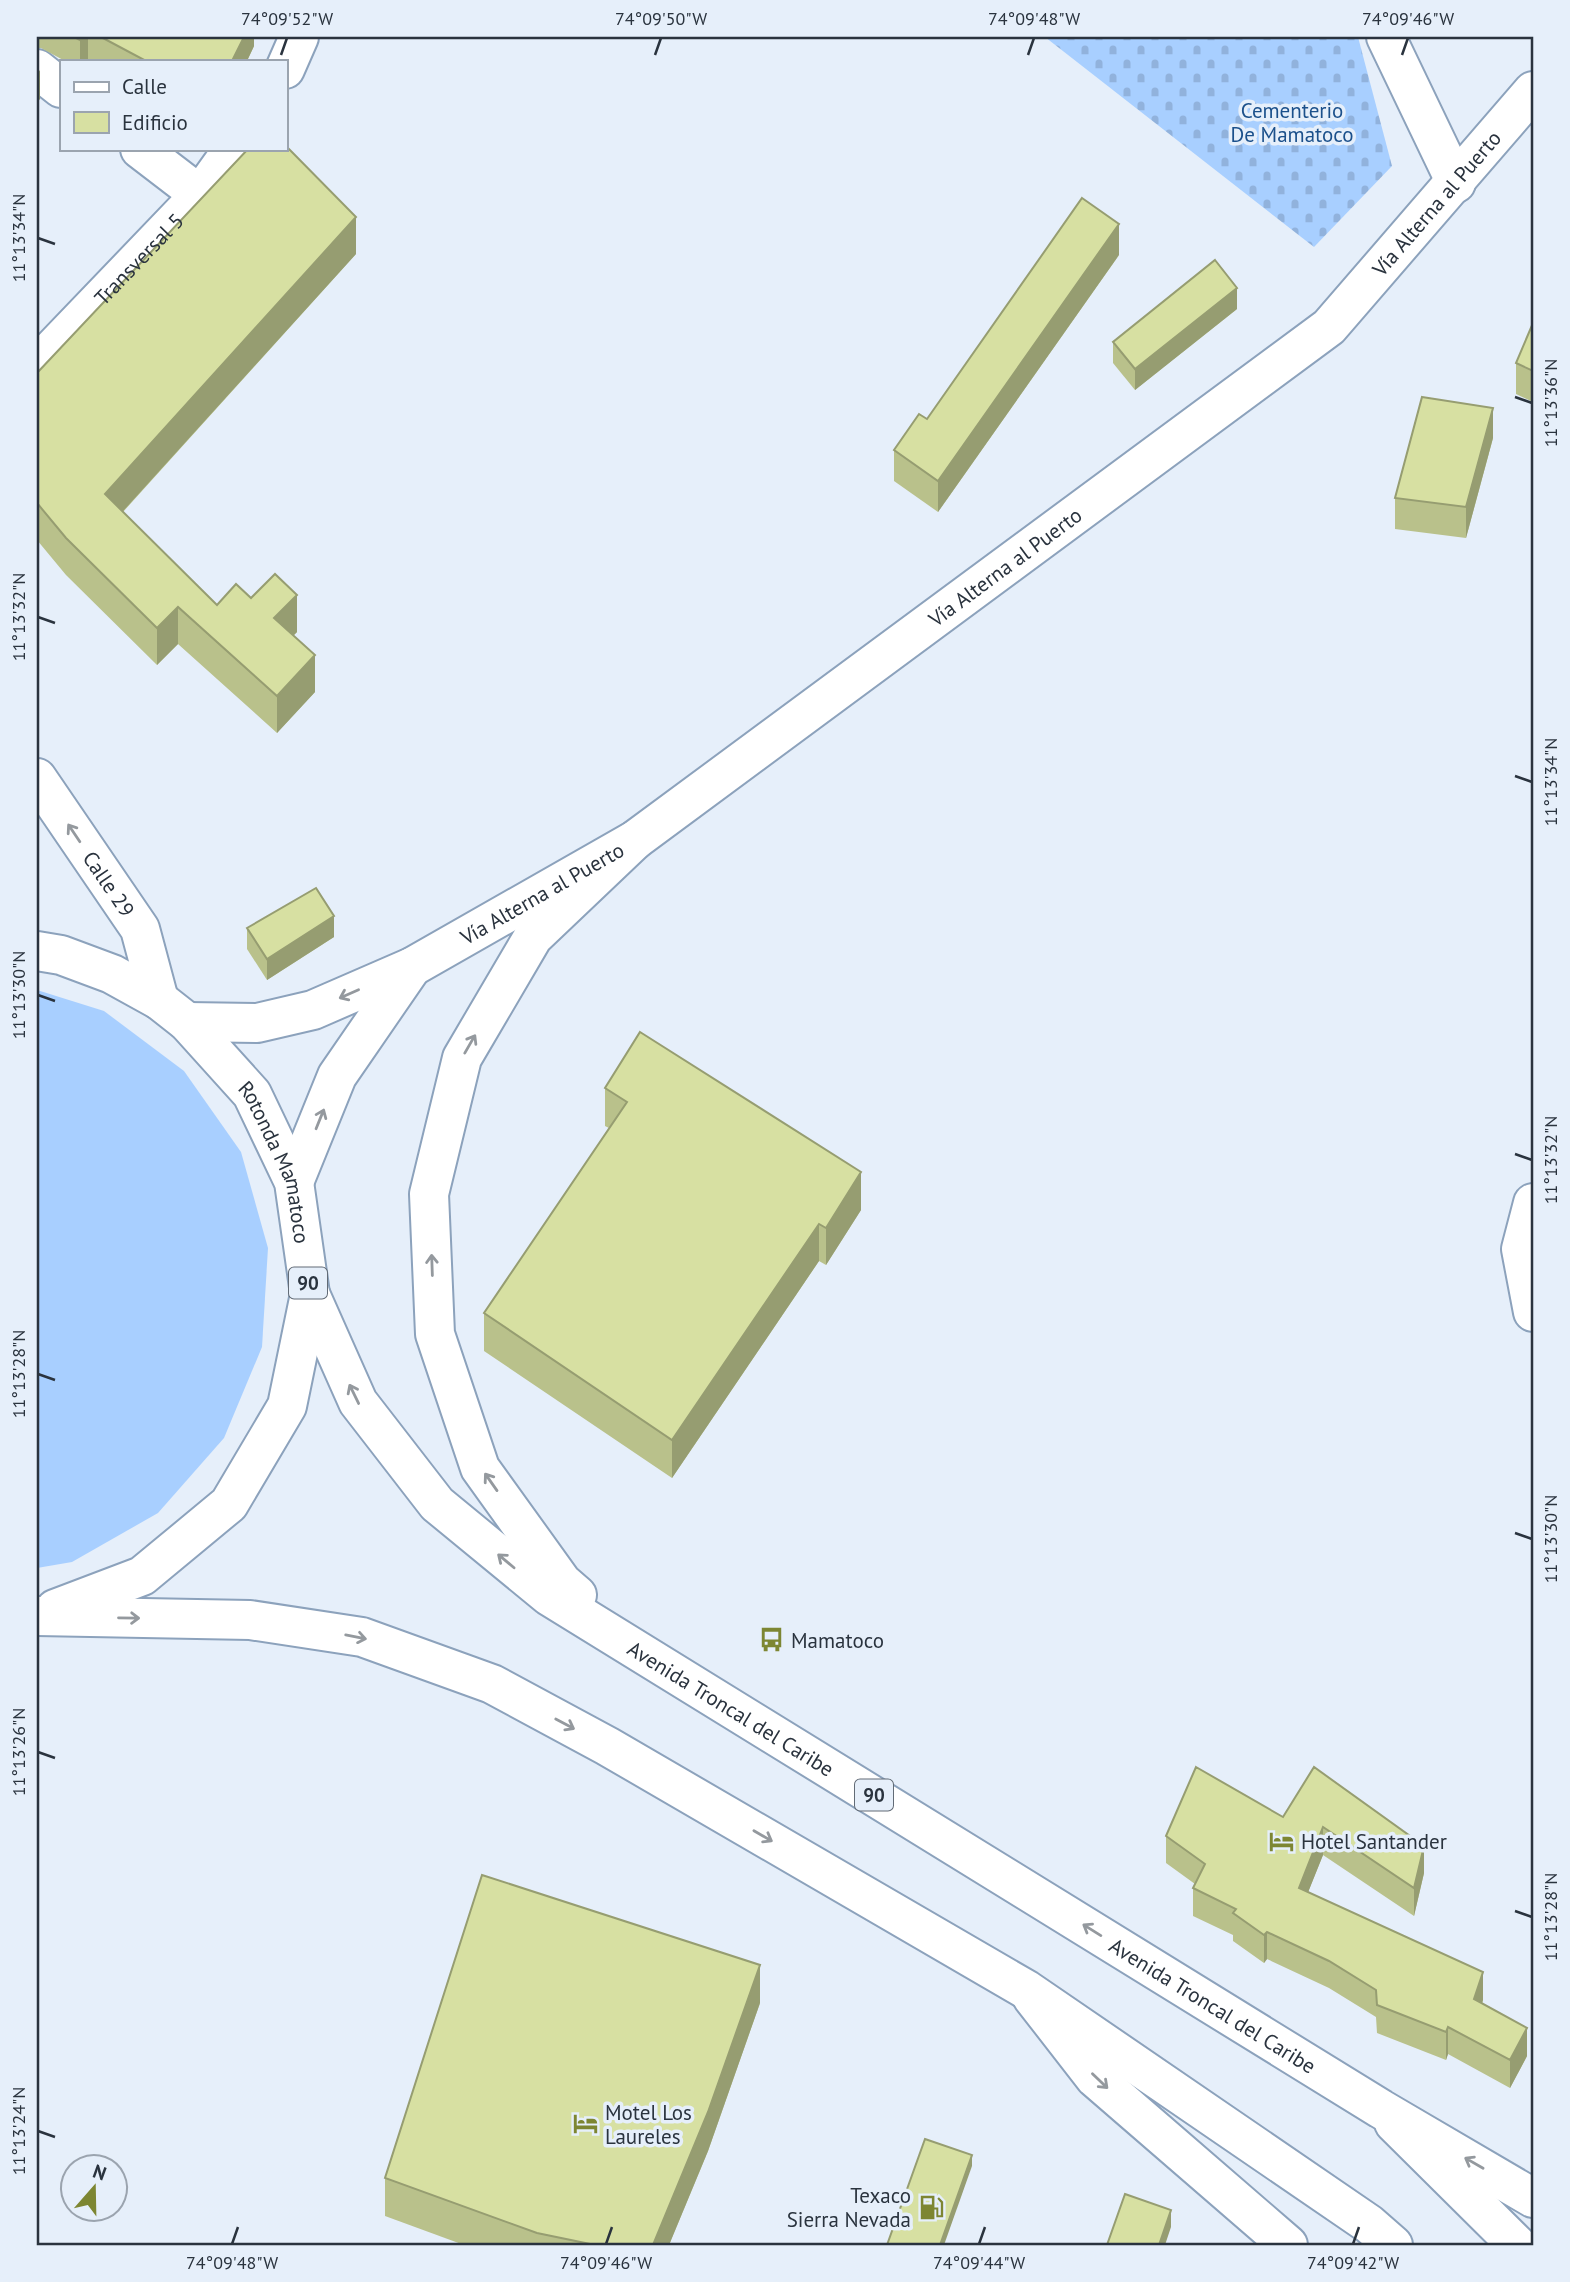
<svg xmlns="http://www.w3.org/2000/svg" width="1570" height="2282" font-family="'PT Sans',sans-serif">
<defs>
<pattern id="cemetery-stones" width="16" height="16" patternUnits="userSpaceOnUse" patternTransform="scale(1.75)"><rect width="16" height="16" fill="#a8cfff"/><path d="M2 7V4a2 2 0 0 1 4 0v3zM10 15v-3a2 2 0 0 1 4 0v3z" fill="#91b2dc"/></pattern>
</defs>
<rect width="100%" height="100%" fill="#e6effa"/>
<polygon fill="#a8cfff" points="37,990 104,1011 184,1071 241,1152 268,1248 262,1347 224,1438 158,1513 72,1562 37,1568"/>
<polygon fill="url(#cemetery-stones)" points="1045,37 1358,37 1392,166 1314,247"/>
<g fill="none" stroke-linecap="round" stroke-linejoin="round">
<defs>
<g id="street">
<polyline points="1386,37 1456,183"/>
<polyline points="37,69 61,88"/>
<polyline points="285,69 299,37"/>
<polyline points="140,149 200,195"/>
<path id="s1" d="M37,365L200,195L233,149"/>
<path id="s2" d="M37,778L140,929L159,1000"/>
<polyline points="1533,1203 1521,1249 1533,1312"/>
</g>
<g id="primary">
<path id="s3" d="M187,1022L257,1023L313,1010L412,967L635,840L1329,327L1533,91"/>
<polyline points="294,1182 337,1076 412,967"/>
<polyline points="1032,1997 1095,2078 1288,2245"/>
<polyline points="1394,2123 1517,2245"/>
</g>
<g id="highway">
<path id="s4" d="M37,951L61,955L112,974L159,1000L187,1022L252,1094L294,1182L310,1294L287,1406L229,1504L142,1576L55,1609"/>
<path id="s5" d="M310,1294L358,1402L437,1504L549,1596L1381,2109L1533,2198"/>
<polyline points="577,1595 562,1582 480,1468 435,1334 429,1194 462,1058 533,937 635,840"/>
<polyline points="37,1616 250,1620 362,1637 492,1684 607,1746 1027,1990 1369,2224 1393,2245"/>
</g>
</defs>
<use href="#street" stroke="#8ca2bc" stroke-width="42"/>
<use href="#primary" stroke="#8ca2bc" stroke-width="42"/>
<use href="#highway" stroke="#8ca2bc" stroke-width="42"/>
<use href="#street" stroke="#fff" stroke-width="38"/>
<use href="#primary" stroke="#fff" stroke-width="38"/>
<use href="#highway" stroke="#fff" stroke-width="38"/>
</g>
<g fill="#b9c18b">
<polygon points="37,37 254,37 254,46 247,61 92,61 88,59 86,61 65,61 41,48 37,48"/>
<polygon points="356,254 123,512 217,605 297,632 293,636 315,692 277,733 178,644 157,665 66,575 37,540 37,373"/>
<polygon points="1119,255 938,512 894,481 894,450"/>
<polygon points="1237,309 1135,390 1113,363 1113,342"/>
<polygon points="1533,323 1533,402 1516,394 1516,363"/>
<polygon points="1493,438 1466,538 1395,529 1395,498"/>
<polygon points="247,928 334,937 267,980 247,949"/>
<polygon points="605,1088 861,1210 826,1265 819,1261 672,1478 484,1351 484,1313 609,1128 605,1126"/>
<polygon points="1314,1767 1424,1873 1414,1916 1323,1855 1308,1892 1483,2000 1482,2004 1527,2056 1510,2088 1448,2054 1446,2060 1377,2033 1376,2017 1329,1988 1267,1959 1264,1963 1233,1941 1233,1935 1193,1916 1193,1888 1195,1884 1166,1863 1166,1836 1283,1817"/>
<polygon points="760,2003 708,2151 669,2245 464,2245 385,2216 385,2178"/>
</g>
<g fill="#969d71">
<polygon points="83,37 88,37 88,59 86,61 80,61 80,40"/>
<polygon points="244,37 254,37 254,46 247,61 232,61"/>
<polygon points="40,70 40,99 37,103 37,74"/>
<polygon points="356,217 356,254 105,531 105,494"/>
<polygon points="1119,224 1119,255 938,512 938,481"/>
<polygon points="1237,288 1237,309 1135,390 1135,369"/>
<polygon points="1493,408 1493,438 1466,538 1466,507"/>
<polygon points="297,595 297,632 274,655 274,618"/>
<polygon points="178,607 178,644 157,665 157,628"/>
<polygon points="315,655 315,692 277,733 277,696"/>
<polygon points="334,916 334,937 267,980 267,959"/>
<polygon points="861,1172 861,1210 826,1265 826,1228"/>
<polygon points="819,1224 819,1261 672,1478 672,1440"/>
<polygon points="1323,1827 1323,1855 1299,1915 1299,1888"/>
<polygon points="1424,1846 1424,1873 1414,1916 1414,1888"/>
<polygon points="1267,1932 1267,1959 1264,1963 1264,1935"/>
<polygon points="760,1965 760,2003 708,2151 669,2245 653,2245"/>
<polygon points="1483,1972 1483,2000 1474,2026 1474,1999"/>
<polygon points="1448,2027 1448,2054 1446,2060 1446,2032"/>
<polygon points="1527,2028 1527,2056 1510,2088 1510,2060"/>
<polygon points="972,2155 972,2166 944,2245 940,2245"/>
<polygon points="1171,2210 1171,2227 1165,2245 1159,2245"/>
</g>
<g fill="#d7e0a2" stroke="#969d71" stroke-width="2">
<polygon points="74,37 83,37 80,40"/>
<polygon points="101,37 244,37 232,61 146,61"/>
<polygon points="285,145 356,217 105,494 217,605 236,584 251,598 275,574 297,595 274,618 315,655 277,696 178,607 157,628 66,538 37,503 37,373 248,149 285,149"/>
<polygon points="1082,198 1119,224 938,481 894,450 919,414 927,419"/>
<polygon points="1215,260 1237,288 1135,369 1113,342"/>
<polygon points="1533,323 1533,371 1516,363"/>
<polygon points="1422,397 1493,408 1466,507 1395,498"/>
<polygon points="316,888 334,916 267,959 247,928"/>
<polygon points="640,1032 861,1172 826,1228 819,1224 672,1440 484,1313 627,1102 605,1088"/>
<polygon points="1196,1767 1283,1817 1314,1767 1424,1846 1414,1888 1323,1827 1299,1888 1483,1972 1474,1999 1527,2028 1510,2060 1448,2027 1446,2032 1377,2005 1376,1990 1329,1961 1267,1932 1264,1935 1233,1913 1236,1909 1193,1888 1205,1864 1166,1836"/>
<polygon points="482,1875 760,1965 708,2112 653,2245 595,2245 537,2233 385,2178"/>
<polygon points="925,2139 972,2155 940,2245 887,2245"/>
<polygon points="1125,2194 1171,2210 1159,2245 1107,2245"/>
</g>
<defs><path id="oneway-shaft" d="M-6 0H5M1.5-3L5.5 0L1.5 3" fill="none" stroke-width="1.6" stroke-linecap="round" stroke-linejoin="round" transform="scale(1.75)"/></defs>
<g stroke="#94999e">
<use href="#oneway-shaft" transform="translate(74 833) rotate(-124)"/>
<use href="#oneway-shaft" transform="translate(349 994) rotate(156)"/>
<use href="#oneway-shaft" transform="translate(470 1044) rotate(-60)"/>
<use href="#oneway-shaft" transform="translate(320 1119) rotate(-68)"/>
<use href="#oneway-shaft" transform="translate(432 1265) rotate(-92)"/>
<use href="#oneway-shaft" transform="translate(354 1394) rotate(-116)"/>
<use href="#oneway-shaft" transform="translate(491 1482) rotate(-125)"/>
<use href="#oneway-shaft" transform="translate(506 1561) rotate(-140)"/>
<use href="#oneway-shaft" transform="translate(129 1618) rotate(1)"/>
<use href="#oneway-shaft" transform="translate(356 1637) rotate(11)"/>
<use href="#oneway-shaft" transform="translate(565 1724) rotate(28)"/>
<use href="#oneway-shaft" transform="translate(763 1836) rotate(30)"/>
<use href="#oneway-shaft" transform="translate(1092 1930) rotate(-148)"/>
<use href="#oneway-shaft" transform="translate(1100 2081) rotate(44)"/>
<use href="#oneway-shaft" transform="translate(1474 2163) rotate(-150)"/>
</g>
<path fill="none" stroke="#2a333e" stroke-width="2.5" d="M281,55L287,38M655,55L661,38M1028,55L1034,38M1402,55L1408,38M38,238L55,244M1515,397L1532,403M38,617L55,623M1515,776L1532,782M38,995L55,1001M1515,1154L1532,1160M38,1374L55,1380M1515,1533L1532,1539M38,1752L55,1758M1515,1911L1532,1917M38,2131L55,2137M232,2244L238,2227M606,2244L612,2227M979,2244L985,2227M1353,2244L1359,2227"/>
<defs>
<symbol id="bus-bare" viewBox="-9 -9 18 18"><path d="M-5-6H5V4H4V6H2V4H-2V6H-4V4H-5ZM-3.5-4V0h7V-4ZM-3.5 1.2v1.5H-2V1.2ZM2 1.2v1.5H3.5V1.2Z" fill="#7d8632" stroke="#e6effa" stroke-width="2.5" paint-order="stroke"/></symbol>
<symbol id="hotel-bare" viewBox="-9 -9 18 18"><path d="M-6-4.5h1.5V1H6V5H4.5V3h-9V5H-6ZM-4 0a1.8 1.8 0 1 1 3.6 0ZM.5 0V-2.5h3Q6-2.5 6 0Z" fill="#7d8632" stroke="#e6effa" stroke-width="2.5" paint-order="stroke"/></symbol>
<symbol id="fuel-bare" viewBox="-9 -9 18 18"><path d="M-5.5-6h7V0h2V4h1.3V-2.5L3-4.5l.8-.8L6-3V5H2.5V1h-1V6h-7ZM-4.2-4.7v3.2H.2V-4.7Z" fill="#7d8632" stroke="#e6effa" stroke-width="2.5" paint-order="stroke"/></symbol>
</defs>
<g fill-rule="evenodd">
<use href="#bus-bare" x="754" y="1622" width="35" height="35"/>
<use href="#hotel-bare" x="1264" y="1824" width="35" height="35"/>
<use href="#hotel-bare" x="568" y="2106" width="35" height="35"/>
<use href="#fuel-bare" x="914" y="2190" width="35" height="35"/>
</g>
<g text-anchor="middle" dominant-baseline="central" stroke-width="7" stroke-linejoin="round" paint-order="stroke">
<g fill="#e6effa" stroke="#626b76" stroke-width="2">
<rect x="289" y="1267.5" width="38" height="31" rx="5"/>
<rect x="855" y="1779.5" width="38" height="31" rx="5"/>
</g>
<g font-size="19" font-weight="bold" fill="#2a333e">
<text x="308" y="1283">90</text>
<text x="874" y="1795">90</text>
</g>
<g font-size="21" fill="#1b508b" stroke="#e6effa">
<text x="1292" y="110">Cementerio<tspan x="1292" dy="24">De Mamatoco</tspan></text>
</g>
<g font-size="21" fill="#2a333e" stroke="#e6effa">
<text stroke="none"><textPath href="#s3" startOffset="1519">Vía Alterna al Puerto</textPath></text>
<text stroke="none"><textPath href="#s1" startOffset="147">Transversal 5</textPath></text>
<text stroke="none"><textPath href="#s3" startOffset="952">Vía Alterna al Puerto</textPath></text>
<text stroke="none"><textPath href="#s2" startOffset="128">Calle 29</textPath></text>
<text stroke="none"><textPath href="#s3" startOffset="385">Vía Alterna al Puerto</textPath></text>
<text stroke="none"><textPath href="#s4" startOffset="338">Rotonda Mamatoco</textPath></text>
<text stroke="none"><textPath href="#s5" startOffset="606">Avenida Troncal del Caribe</textPath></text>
<text stroke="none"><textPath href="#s5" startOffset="1172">Avenida Troncal del Caribe</textPath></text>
</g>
<g font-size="21" fill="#2a333e" stroke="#e6effa" text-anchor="start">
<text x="791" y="1640">Mamatoco</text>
<text x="1301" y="1841">Hotel Santander</text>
<text x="605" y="2112">Motel Los<tspan x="605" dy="24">Laureles</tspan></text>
<text x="911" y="2195" text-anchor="end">Texaco<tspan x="911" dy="24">Sierra Nevada</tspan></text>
</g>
</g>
<rect width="1570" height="2282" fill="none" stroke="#e6effa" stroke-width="77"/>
<rect x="60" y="60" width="228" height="91" fill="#e6effa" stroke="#9ba4af" stroke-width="2"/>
<rect x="74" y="82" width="35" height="10" fill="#ffffff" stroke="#9ba4af" stroke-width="2"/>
<text x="122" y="94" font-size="21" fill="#2a333e">Calle</text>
<rect x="74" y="112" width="35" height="21" fill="#d7e0a2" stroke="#9ba4af" stroke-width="2"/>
<text x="122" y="130" font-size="21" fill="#2a333e">Edificio</text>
<g transform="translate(94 2188) rotate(20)"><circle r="33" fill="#e6effa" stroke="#9ba4af" stroke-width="2"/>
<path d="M0-5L12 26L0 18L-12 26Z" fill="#7d8632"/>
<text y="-10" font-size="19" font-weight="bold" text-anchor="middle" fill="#2a333e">N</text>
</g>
<rect x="38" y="38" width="1494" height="2206" fill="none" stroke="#2a333e" stroke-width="2.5"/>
<g font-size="18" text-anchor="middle" fill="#2a333e">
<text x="287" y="25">74°09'52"W</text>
<text x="661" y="25">74°09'50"W</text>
<text x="1034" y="25">74°09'48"W</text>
<text x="1408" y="25">74°09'46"W</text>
<text transform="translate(19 238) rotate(-90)" y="6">11°13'34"N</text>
<text transform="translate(1551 403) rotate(-90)" y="6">11°13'36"N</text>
<text transform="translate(19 617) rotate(-90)" y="6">11°13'32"N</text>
<text transform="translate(1551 782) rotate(-90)" y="6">11°13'34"N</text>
<text transform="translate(19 995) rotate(-90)" y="6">11°13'30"N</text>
<text transform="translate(1551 1160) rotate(-90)" y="6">11°13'32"N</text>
<text transform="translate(19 1374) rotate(-90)" y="6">11°13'28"N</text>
<text transform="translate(1551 1539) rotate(-90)" y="6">11°13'30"N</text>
<text transform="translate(19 1752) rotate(-90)" y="6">11°13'26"N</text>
<text transform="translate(1551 1917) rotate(-90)" y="6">11°13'28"N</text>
<text transform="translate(19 2131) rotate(-90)" y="6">11°13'24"N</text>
<text x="232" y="2269">74°09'48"W</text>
<text x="606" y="2269">74°09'46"W</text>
<text x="979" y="2269">74°09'44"W</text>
<text x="1353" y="2269">74°09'42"W</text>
</g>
</svg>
